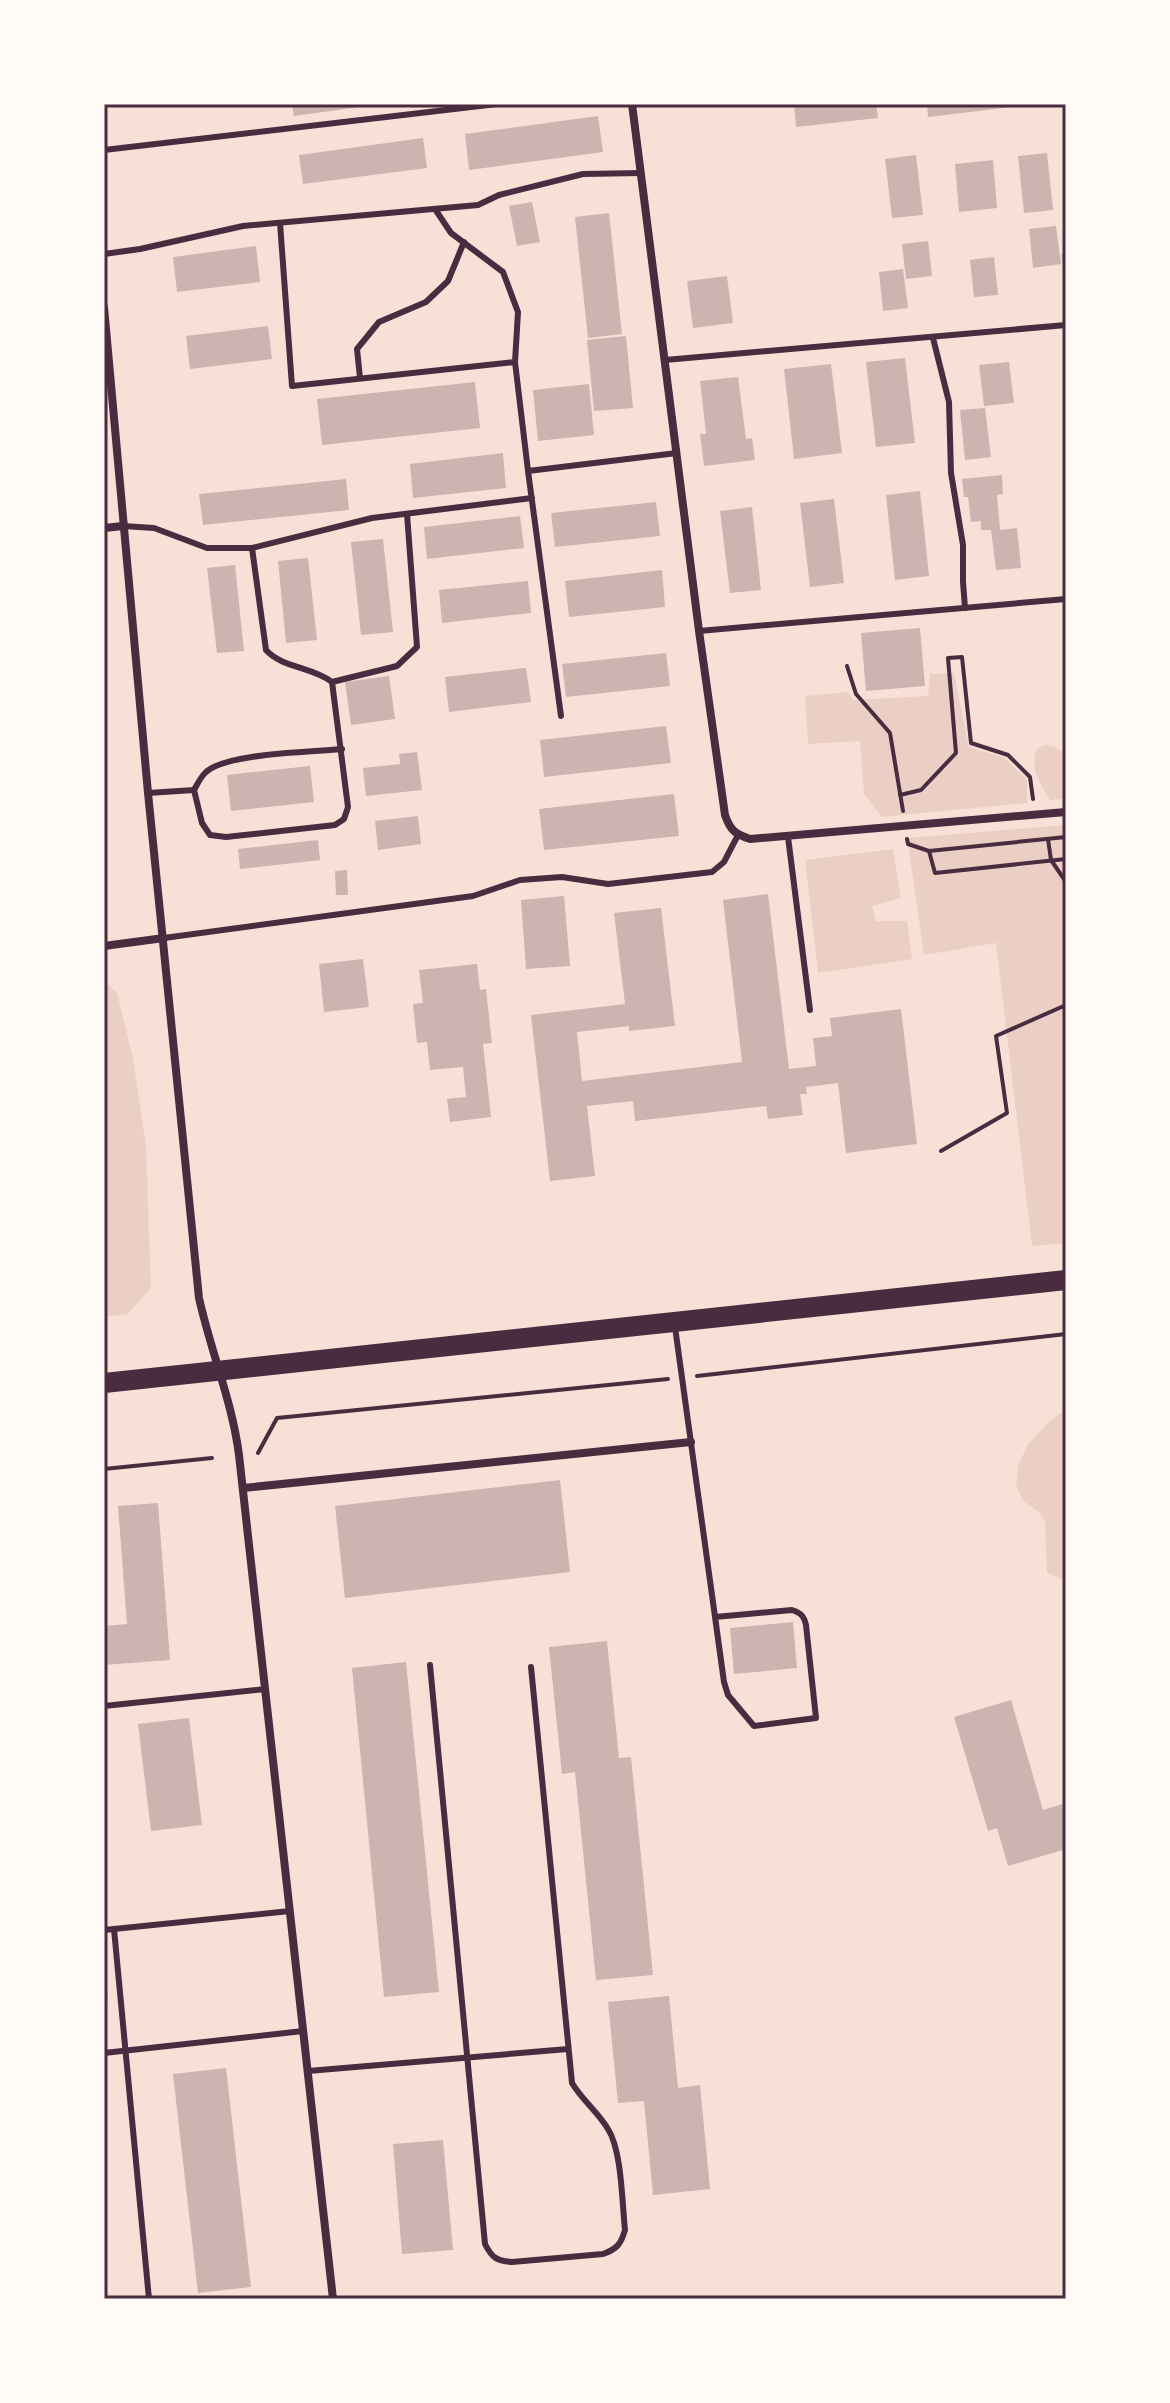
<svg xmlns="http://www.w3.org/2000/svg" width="1170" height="2403" font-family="'Fira Sans Condensed',sans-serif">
<rect width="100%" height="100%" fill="#f7e1d7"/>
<g fill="#ebcfc5">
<polygon points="954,673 969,747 1005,758 1027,779 1027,803 882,817 864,794 860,741 808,744 805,696 848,692 853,700 928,696 930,674"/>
<path d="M1045,745L1055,747L1066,754V799L1050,800C1040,783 1029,769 1037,749Z"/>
<polygon points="1066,825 1066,1243 1032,1246 996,943 924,955 907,838"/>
<polygon points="893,849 901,898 872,906 876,921 907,921 912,959 818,973 805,860"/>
<polygon points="104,981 117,993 133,1058 146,1147 151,1288 128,1314 104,1317"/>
<polygon points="1066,1410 1066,1576 1060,1579 1047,1572 1045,1522 1039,1512 1023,1501 1016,1486 1018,1466 1028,1444 1051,1420"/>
</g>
<g fill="#ccb4b1">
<polygon points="292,104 367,104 367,106 294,116"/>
<polygon points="794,104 876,104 878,118 796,127"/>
<polygon points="927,104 1021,104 1021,106 928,117"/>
<polygon points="598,116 603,152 469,170 465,134"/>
<polygon points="423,138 427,168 303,184 299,155"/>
<polygon points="1047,153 1053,210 1024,213 1018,156"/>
<polygon points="916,155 923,215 892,218 885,159"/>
<polygon points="993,160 997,208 959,212 955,164"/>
<polygon points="532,202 540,242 517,246 509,206"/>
<polygon points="609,213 622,334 588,338 575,217"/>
<polygon points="1056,226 1061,264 1033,268 1029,229"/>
<polygon points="928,241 932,276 906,279 902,244"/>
<polygon points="256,246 260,282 177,292 173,257"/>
<polygon points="1066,253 1066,275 1064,276 1061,254"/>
<polygon points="994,257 998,295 974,297 970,260"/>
<polygon points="903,269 908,308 883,311 879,272"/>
<polygon points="727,276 733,323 693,328 687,281"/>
<polygon points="268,326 272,359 190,369 186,336"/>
<polygon points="626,336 633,408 594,411 587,340"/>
<polygon points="905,358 915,443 876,447 866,362"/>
<polygon points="1009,362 1014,403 984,406 979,365"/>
<polygon points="831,364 842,453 794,459 784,369"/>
<polygon points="738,377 746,439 752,438 755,460 704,466 700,434 706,434 700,381"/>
<polygon points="475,382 480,428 322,445 317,399"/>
<polygon points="589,384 594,435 538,441 533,390"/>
<polygon points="985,408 991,457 965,460 960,410"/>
<polygon points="503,453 506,488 413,498 410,464"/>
<polygon points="1002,475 1003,494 997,495 1000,530 1017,528 1021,568 996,570 991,530 981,530 981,521 971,522 968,497 964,497 962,479"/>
<polygon points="346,479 349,510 203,525 199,494"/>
<polygon points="920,491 929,576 895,580 886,495"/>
<polygon points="834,499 844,583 810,587 800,503"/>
<polygon points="656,502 660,536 555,547 551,513"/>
<polygon points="752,507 761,590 730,593 720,511"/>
<polygon points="520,516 524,548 427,559 424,527"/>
<polygon points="383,539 393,632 361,635 351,542"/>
<polygon points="308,558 317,640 286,643 278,561"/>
<polygon points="235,565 244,651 217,653 207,568"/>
<polygon points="662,570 665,607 569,617 565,581"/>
<polygon points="528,581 531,613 442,623 439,590"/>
<polygon points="920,628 925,686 866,691 861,633"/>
<polygon points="666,653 670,686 566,697 562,664"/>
<polygon points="526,668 531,702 449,712 445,677"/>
<polygon points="389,676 395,719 351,725 345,682"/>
<polygon points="666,726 671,763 544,777 540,740"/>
<polygon points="417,752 422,790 366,796 363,768 400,764 399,754"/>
<polygon points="310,766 314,802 231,811 227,775"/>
<polygon points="674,794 679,836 544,850 539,809"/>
<polygon points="418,816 421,844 378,850 375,821"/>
<polygon points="318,840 320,860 240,869 238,849"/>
<polygon points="347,870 348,895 336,895 335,871"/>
<polygon points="768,894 789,1069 816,1066 813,1038 832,1036 830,1018 901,1009 917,1144 846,1153 838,1083 806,1087 807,1094 800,1094 803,1115 768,1119 766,1106 635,1121 633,1101 587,1106 595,1176 550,1181 531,1015 625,1004 614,913 661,908 675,1026 629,1031 629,1026 577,1032 582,1081 742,1062 723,900"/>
<polygon points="564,896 570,966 526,969 521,900"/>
<polygon points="363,959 369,1007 324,1012 319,964"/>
<polygon points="477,964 480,990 486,989 492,1043 483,1044 491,1117 450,1122 447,1099 466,1097 463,1067 430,1070 427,1042 417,1043 413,1004 423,1003 419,970"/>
<polygon points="560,1480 570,1572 345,1598 335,1506"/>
<polygon points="158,1503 170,1660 104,1665 104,1626 127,1624 118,1506"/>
<polygon points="793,1622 797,1668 734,1674 730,1628"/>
<polygon points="607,1641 619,1758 631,1757 653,1975 596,1980 575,1772 562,1774 549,1647"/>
<polygon points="406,1662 439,1992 384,1997 352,1668"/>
<polygon points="1011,1700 1043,1810 1066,1803 1066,1849 1008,1866 997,1828 988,1831 954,1717"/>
<polygon points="189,1718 202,1825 151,1831 138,1724"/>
<polygon points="104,1977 106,1977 108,2002 104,2002"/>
<polygon points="669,1996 678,2088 700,2085 710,2189 653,2195 644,2101 618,2103 608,2002"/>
<polygon points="226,2068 251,2287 198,2293 173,2074"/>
<polygon points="443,2140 453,2250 402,2254 393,2144"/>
</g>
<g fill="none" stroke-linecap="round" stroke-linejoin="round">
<g stroke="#4a2c40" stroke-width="4">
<polyline points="847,666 856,694 890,733 903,811"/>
<polyline points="900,795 921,790 956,753 948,658 962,657 971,743 1008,755 1030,777 1033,799"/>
<polyline points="907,839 908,844 929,851 935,873 1066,859"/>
<polyline points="1048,839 1051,860 1066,882"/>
<polyline points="929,851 1066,837"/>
<polyline points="941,1151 1007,1113 996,1036 1066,1005"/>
<polyline points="697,1376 1066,1334"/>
<polyline points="258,1453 277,1418 668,1379"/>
<polyline points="104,1469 212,1458"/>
</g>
<g stroke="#4a2c40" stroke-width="6">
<polyline points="104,150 497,104"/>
<polyline points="435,209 451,233 503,272 518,312 515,362"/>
<polyline points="280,223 292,386 515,362 528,471"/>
<polyline points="104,254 140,249 243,226 478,205 499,195 583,174 641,173"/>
<polyline points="933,338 949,402 951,473 963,545 963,582 965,608"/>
<polyline points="665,360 1066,325"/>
<polyline points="360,378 357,349 379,322 426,302 448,281 464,242"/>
<path d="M123,526L154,528L207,548H252L266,650C282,668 313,667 332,682L348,807L344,819L335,825L226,837L210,835L202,823L194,790"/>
<polyline points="252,548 372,518 532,498"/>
<polyline points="699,631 1066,599"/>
<polyline points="332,682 397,666 417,647 407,514"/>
<polyline points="561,716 528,471 677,453"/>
<path d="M148,793L194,790C197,785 200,778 205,773C224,753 312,752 342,749"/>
<polyline points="788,837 810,1010"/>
<polyline points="164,938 473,896 520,880 562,877 608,884 712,872 724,862 738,835"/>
<path d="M675,1327L724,1682L728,1695L754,1726L816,1718L806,1625C804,1616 801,1613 792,1610L715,1617"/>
<path d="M430,1665L485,2244C492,2258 497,2261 512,2262L603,2254C617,2249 621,2244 625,2230C622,2203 622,2151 608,2129C598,2112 582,2100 572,2083L531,1667"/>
<polyline points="104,1706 265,1689"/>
<polyline points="114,1929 149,2299"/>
<polyline points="104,1930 290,1911"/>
<polyline points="104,2053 303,2031"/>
<polyline points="308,2071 568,2049"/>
</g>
<g stroke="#4a2c40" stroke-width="8">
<path d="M632,104L699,631L725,815C730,830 735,834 750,839L1066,812"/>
<path d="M104,307L148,793L199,1298C211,1352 232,1401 239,1455L333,2299"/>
<polyline points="104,528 123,526"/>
<polyline points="104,946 164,938"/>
<polyline points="243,1488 691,1442"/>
</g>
<polyline stroke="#4a2c40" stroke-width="20" points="104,1383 1066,1280"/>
</g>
<rect width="1170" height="2403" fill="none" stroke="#fffaf5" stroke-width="212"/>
<rect x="106" y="106" width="958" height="2191" fill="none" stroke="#4a2c40" stroke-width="3"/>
</svg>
